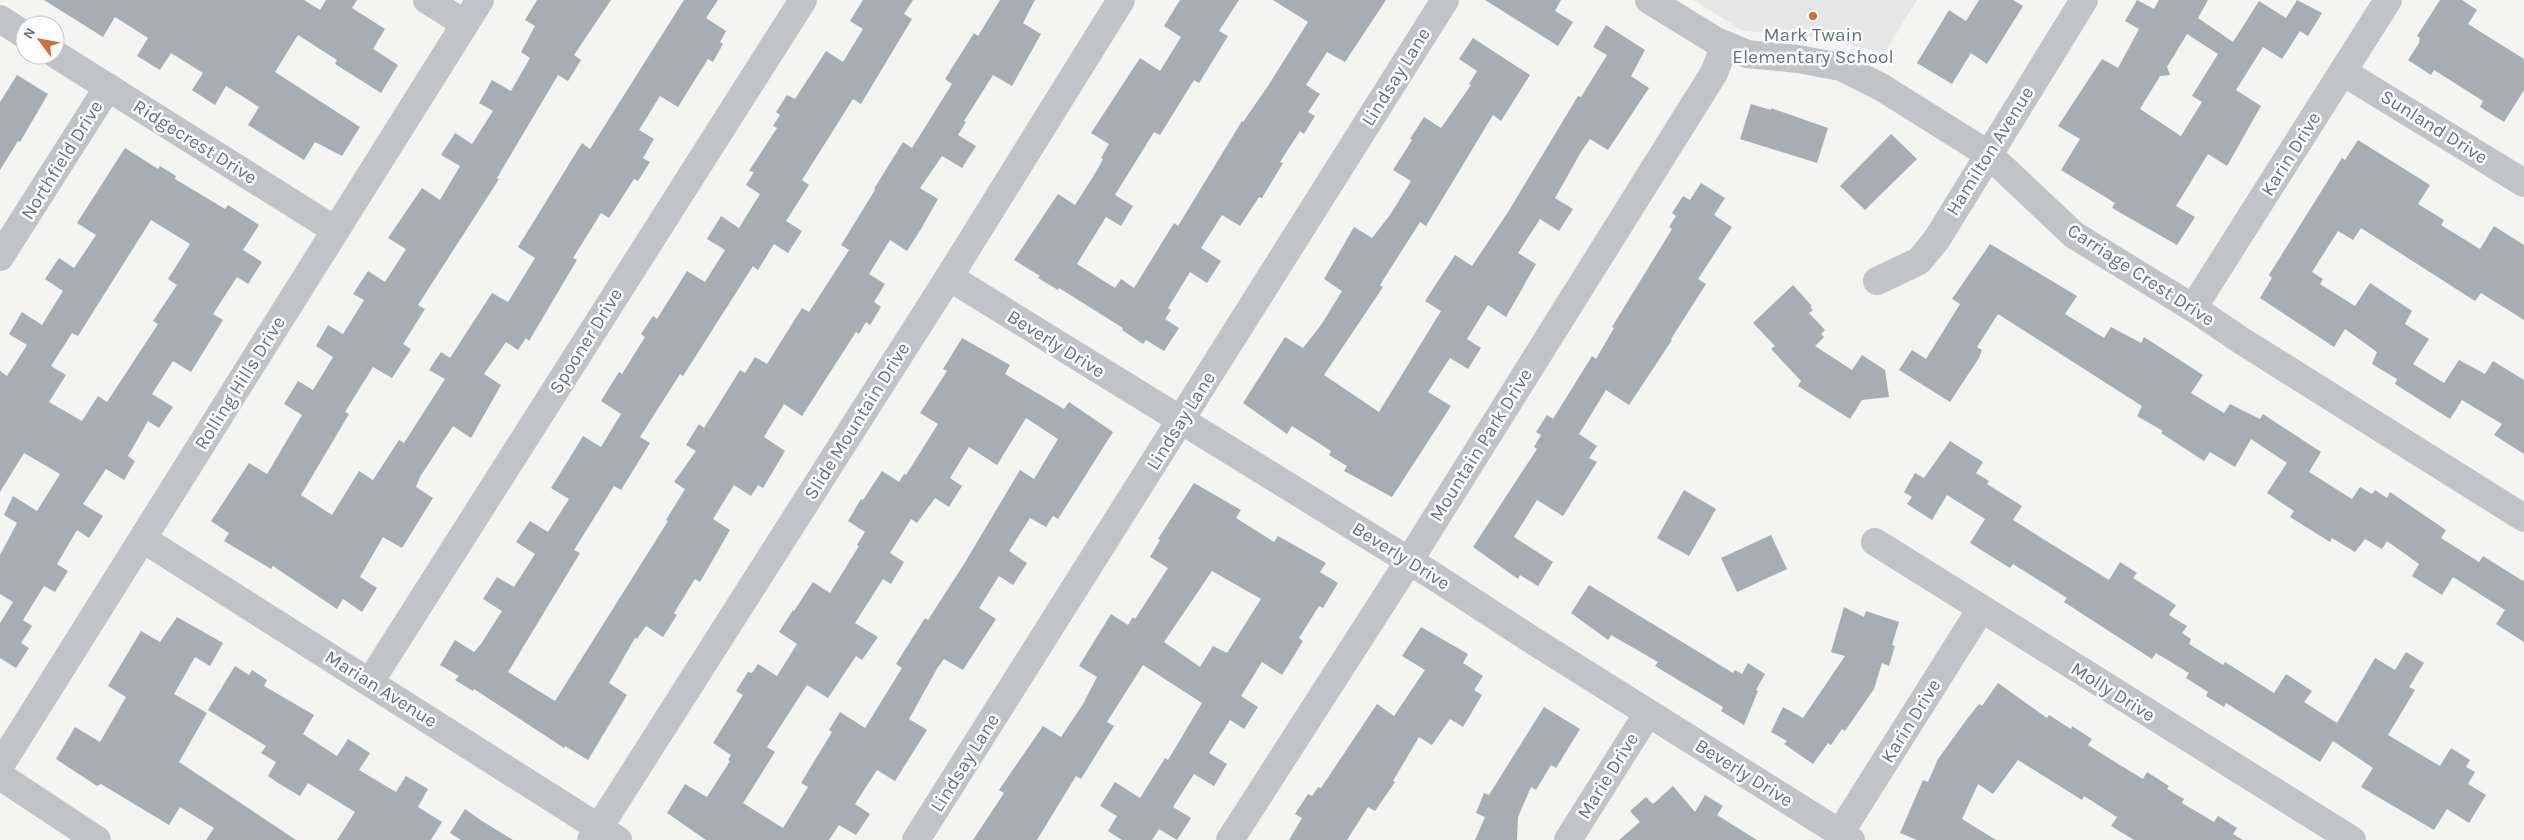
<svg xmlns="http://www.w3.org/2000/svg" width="2524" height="840" font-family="Karla,sans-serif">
<rect width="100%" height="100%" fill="#f4f5f2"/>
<polygon fill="#e5e6e5" points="1693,0 1917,0 1884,53 1816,37 1743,31"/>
<g fill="#a7adb3" fill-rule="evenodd">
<polygon points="44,0 304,0 320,10 326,0 357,0 352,8 385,29 373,49 398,65 381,93 335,64 337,60 298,35 275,72 360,127 342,156 315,142 304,160 248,125 259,107 226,86 215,105 192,90 203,73 171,53 160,70 137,56 148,38 115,17 103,37"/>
<polygon points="537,0 611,0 574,55 581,60 568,81 558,75 497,178 499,179 418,305 425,309 403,344 411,349 392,378 373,367 345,412 349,414 301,495 332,515 359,471 373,480 399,440 404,443 445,379 429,370 441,352 450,358 492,293 508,302 535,258 518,247 582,143 590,149 684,0 718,0 706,18 726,31 720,42 723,44 713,62 708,59 678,107 660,96 639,130 654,139 643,158 650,162 638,181 634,179 609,218 601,213 573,258 577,260 529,341 526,338 518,350 506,342 484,374 501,385 471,438 453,426 420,477 416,487 433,498 402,548 383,537 360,577 377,588 362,612 343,599 337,609 273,566 271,569 224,541 229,533 211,521 249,463 267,474 302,415 284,404 298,381 313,390 333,357 316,346 328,325 343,334 364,300 353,294 368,271 385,282 406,249 388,238 422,188 440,200 460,166 441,155 455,133 472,144 493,111 479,103 492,80 511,91 530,58 521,52 535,26 525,20"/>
<polygon points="863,0 913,0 904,14 912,19 861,104 853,99 802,180 809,185 786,221 802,231 788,253 774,244 758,270 753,266 683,376 680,374 640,437 650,443 621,490 614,486 574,550 580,553 508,672 555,701 668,521 666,520 685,489 674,482 696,451 686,445 699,424 704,428 740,370 745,373 755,357 767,364 802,308 809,312 849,250 841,245 875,190 874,189 903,142 912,148 952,84 945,79 974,33 978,36 1000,0 1035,0 1023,23 1041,34 1012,86 993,75 964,121 966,122 958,135 976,146 962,168 942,156 920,188 938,199 921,229 907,251 890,240 869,274 885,284 874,302 881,307 870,325 866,322 859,334 856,332 802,416 784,404 764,437 785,451 763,488 758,485 751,496 734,485 713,519 730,530 700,582 695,579 674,613 677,615 663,637 646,626 637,639 635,638 609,683 627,695 588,760 565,746 564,748 474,689 473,691 455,680 459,676 440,665 455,640 474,652 481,644 502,611 483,599 497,577 514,587 535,554 516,542 530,521 548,532 569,499 551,488 569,459 583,436 601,447 621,414 601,401 619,372 622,374 645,337 641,334 653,316 657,319 687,271 705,282 725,250 707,239 721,216 739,228 760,194 746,185 754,172 749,171 777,128 773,126 780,115 776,112 787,95 795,99 826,51 843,62 863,29 850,21"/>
<polygon points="1180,0 1239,0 1219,31 1228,36 1199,83 1194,80 1160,135 1154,132 1115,195 1133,206 1121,226 1106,217 1077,264 1115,288 1121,279 1134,288 1174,223 1178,226 1242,121 1243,122 1268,86 1308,22 1273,0 1386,0 1345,62 1327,52 1306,85 1320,94 1308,112 1315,116 1304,134 1300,131 1280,162 1283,163 1262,198 1259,197 1240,226 1222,215 1201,248 1221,261 1207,283 1190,272 1168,308 1171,310 1165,319 1179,328 1164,351 1146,340 1143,344 1122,330 1123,328 1059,288 1058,290 1038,278 1040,276 1014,260 1058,194 1075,205 1096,172 1103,159 1101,158 1109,144 1091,133 1140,58 1160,71 1181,37 1164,26"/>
<polygon points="1485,0 1561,0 1555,11 1573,22 1558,46"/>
<polygon points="1979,0 2013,0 2023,6 1987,64 1971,53 1952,84 1917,63 1949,10 1966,21"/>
<path d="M2137,0L2154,9L2159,0H2208L2198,18L2233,42L2259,1L2286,18L2297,0L2322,13L2308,36L2300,31L2282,59L2263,47L2236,90L2261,106L2227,166L2208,154L2176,206L2195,217L2177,245L2112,208L2115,203L2061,170L2080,139L2058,126L2102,59L2118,68L2139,29L2125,21ZM2187,34L2218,54L2192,96L2202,102L2181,136L2140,109L2160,76L2170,75L2167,67Z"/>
<polygon points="2440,0 2462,0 2477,10 2468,24 2524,59 2524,90 2504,122 2480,107 2483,101 2434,70 2431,75 2408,60 2419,43 2420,38 2417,36"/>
<polygon points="1606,25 1645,50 1631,76 1649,88 1608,150 1590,139 1581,152 1555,198 1573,209 1559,231 1540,219 1518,253 1536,264 1506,317 1488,305 1467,339 1481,348 1468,369 1450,358 1428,392 1451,406 1392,497 1344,471 1347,466 1329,455 1331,451 1292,426 1287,434 1243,403 1285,337 1303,348 1321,325 1342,291 1324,279 1354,227 1372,238 1390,215 1411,181 1393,170 1412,140 1410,139 1424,117 1441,128 1471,85 1469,84 1477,71 1459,59 1473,38 1530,75 1501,121 1493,115 1426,226 1420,222 1380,285 1383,287 1324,375 1379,412 1441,311 1425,301 1455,255 1472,266 1508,212 1578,96 1581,97 1607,55 1593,47"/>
<polygon points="17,75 48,94 20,142 18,141 0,170 0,102"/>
<polygon points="1751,104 1771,110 1771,108 1828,128 1817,163 1740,139"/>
<polygon points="1891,134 1917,159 1865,210 1840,186"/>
<polygon points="2358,140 2430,185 2418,204 2444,220 2441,225 2480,249 2494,226 2524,245 2524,320 2481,293 2475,301 2361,228 2353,240 2338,231 2312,272 2323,279 2320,284 2355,306 2370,283 2412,311 2405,324 2429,339 2413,364 2444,383 2459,360 2485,374 2493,361 2524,380 2524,454 2494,435 2502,424 2462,400 2450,419 2395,384 2397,379 2372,364 2377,352 2345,329 2334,347 2260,298 2272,278 2269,275 2342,158 2345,160"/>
<path d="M125,148L158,169L160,166L176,176L175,179L225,209L228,205L259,225L243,250L262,262L248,284L237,277L213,314L223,320L191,372L173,361L152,394L173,407L159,428L148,421L128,456L135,461L124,480L106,469L83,504L103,516L89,538L77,530L57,564L68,571L55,592L44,586L23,620L32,626L21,643L29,648L16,668L0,658V623L13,602L0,594V555L17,523L4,515L13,496L37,511L60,474L24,453L0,492V371L7,376L27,345L9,334L22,312L42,325L63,291L45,279L59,258L74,268L96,235L77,223ZM151,220L190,244L168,279L177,285L153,321L158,324L107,402L98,396L82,421L49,402L66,375L51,366L72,333L78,336Z"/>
<polygon points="1701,183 1725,198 1714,215 1732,227 1698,279 1706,284 1671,339 1672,340 1629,405 1606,390 1579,434 1597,446 1589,458 1597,462 1563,516 1537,500 1514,537 1553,562 1538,586 1520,575 1518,579 1473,547 1537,449 1534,447 1541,435 1536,432 1547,415 1553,419 1592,356 1596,359 1614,328 1612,327 1672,229 1669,227 1676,216 1672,213 1683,196 1690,200"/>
<polygon points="1990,244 2077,296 2065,314 2104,338 2111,327 2141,343 2144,337 2203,375 2191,393 2224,413 2230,404 2260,419 2263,414 2321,452 2309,472 2352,499 2360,487 2372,494 2375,490 2387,498 2390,492 2446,530 2441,538 2479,562 2483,556 2523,581 2524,579 2524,642 2496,624 2505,610 2453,577 2442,595 2412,576 2419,564 2387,541 2382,549 2365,539 2355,552 2332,538 2330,542 2290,517 2294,511 2267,493 2287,463 2251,439 2235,467 2210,452 2204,461 2161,433 2163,431 2137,416 2142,406 1998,314 1977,347 1982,350 1979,358 1950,402 1899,370 1912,350 1926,359 1960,304 1952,299"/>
<polygon points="1793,285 1812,306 1810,307 1813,310 1809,313 1825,330 1821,334 1824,337 1815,346 1852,370 1862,355 1885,370 1889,397 1862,400 1850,419 1798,386 1801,381 1771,349 1775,346 1753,323"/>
<path d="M962,338L1010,365L1005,374L1064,409L1069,402L1113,432L1058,519L1053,516L1046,527L1030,518L1009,551L1027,563L1013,585L999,576L979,608L996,619L963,670L944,659L938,667L909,719L927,730L895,781L877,770L855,804L870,814L856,835L839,825L829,840H706L667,813L685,784L707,797L730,761L728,760L731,755L713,743L743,695L736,691L748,672L752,673L758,664L777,676L797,644L779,632L793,610L794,611L813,582L830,593L859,546L857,545L865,532L848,521L861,499L863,500L882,471L899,482L904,474L906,475L938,424L920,413L947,371L943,369ZM1026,418L1058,439L1034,479L1020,470L964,564L928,620L925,618L896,664L902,668L865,728L840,712L829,730L832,732L801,783L808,787L783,828L743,803L775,752L767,747L807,685L828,698L856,656L862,660L878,637L855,623L883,579L891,584L904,562L890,553L911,519L917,523L935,498L949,507L962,486L950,478L969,447L997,465Z"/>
<polygon points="1950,441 1983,462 1976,473 1989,481 1987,484 2022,506 2013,520 2109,580 2120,562 2137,573 2133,578 2176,605 2169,615 2187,626 2182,633 2191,639 2189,644 2223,665 2225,662 2274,693 2286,674 2312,691 2304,702 2337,723 2375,658 2395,670 2406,652 2424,663 2409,687 2415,690 2388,735 2440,766 2451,748 2470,760 2466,767 2475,772 2468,784 2486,795 2469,823 2447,809 2434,830 2361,787 2373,768 2333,741 2320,762 2226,703 2224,707 2206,696 2208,692 2186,678 2189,673 2156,653 2152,659 2064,602 2067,598 2013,564 2010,568 1970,543 1985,519 1947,495 1932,520 1907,504 1912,497 1904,492 1915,473 1924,478"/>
<path d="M1194,483L1241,510L1236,518L1274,542L1278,536L1326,563L1320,572L1338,583L1323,608L1319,606L1299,638L1303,641L1282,675L1262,662L1241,696L1258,707L1244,729L1230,720L1209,753L1227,764L1214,786L1194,774L1173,807L1191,818L1177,840L1159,829L1152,840H1122L1108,831L1117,816L1100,806L1115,782L1140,798L1165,758L1168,760L1202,703L1143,665L1107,722L1114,726L1081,779L1076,776L1037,840H973L1004,793L999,790L1043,726L1061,737L1083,704L1097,677L1079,666L1111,614L1128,625L1133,617L1135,619L1168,568L1150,557L1160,540L1158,539ZM1212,571L1261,599L1227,653L1213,646L1200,667L1164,642Z"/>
<polygon points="1684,490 1716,509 1689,556 1657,538"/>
<polygon points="1771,535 1787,569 1737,592 1721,558"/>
<polygon points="1589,585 1733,673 1735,670 1742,674 1748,663 1765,674 1756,690 1758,691 1744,725 1721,711 1723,707 1655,666 1658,662 1611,635 1608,640 1571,613"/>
<polygon points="1844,607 1864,617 1866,611 1899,622 1892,645 1895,646 1889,666 1882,663 1874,689 1845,731 1842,729 1831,745 1828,743 1813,764 1784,744 1787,741 1771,732 1783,707 1803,718 1845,656 1831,652"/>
<polygon points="177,617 223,643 210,666 195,657 174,694 207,713 179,762 296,840 206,840 214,828 180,807 169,825 101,784 97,786 56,759 75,727 100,742 126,697 108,686 141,631 160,642"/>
<polygon points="1421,627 1468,654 1463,663 1483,676 1474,690 1482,695 1463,727 1450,719 1432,745 1419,737 1393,781 1395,782 1375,811 1368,807 1347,840 1289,840 1302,818 1295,814 1308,794 1312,796 1318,787 1321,788 1377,704 1394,716 1425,670 1402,656"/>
<polygon points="235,666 249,675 252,670 267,680 264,686 314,715 303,734 337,756 348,739 370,753 359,770 396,792 406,776 428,789 418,807 442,822 431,840 337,840 355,812 308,783 300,796 278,783 268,776 276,762 261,753 266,746 208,710"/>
<polygon points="1998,683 2047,718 2049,715 2071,729 2072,726 2092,739 2088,745 2123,767 2143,779 2147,772 2169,786 2167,789 2184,799 2182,803 2214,822 2218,816 2237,828 2233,834 2243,840 2134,840 2111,826 2117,817 2084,796 2082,800 2018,760 1993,794 1978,784 1962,819 1996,840 1917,840 1900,833 1923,780 1928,782 1938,759 1967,719 1979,704 1982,706"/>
<polygon points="1544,707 1580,729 1556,768 1551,765 1536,790 1531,787 1518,817 1517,840 1475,840 1485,817 1476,813 1484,793 1489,795"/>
<polygon points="1673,786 1695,812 1705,795 1723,806 1717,815 1757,840 1619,840 1640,822 1630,811 1646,797 1653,804"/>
<polygon points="465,809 482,821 513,840 461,840 450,833"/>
</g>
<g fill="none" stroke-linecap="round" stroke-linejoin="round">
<g stroke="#c1c3c6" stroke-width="28">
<polyline points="427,0 465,24"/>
<polyline points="1649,0 1716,41 1747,54 1798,59 1841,67 1881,87 1988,154 2074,235 2193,308 2242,341 2524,518"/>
<polyline points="0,19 25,35"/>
<polyline points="55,54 335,230"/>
<polyline points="2343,72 2524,183"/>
<polyline points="0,257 108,87"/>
<polyline points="949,277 1432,575 1532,640 1851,840"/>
<polyline points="1877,281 1919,261 1937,239 2084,0"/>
<polyline points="2193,308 2388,0"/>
<polyline points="143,539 618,840"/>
<polyline points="1875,542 2352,840"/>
<polyline points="370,682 803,0"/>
<polyline points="0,766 480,0"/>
<polyline points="0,776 97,840"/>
<polyline points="1840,833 1981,609"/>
<polyline points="591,840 949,277 1121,0"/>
<polyline points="916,840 1445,0"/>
<polyline points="1230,840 1409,561 1714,73 1725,45"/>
<polyline points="1568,840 1648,713"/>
</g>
</g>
<circle fill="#ce6e38" stroke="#fff" stroke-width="2" cx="1813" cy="16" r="5"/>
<g text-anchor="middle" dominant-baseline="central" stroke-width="5" stroke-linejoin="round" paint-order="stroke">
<g font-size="19" fill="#67727f" stroke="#fff">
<text x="1813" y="35">Mark Twain<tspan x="1813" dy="22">Elementary School</tspan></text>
</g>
<g font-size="19" fill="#67727f" stroke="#fff">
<text transform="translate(1396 77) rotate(-58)">Lindsay Lane</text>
<text transform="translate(2434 127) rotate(32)">Sunland Drive</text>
<text transform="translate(195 142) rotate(32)">Ridgecrest Drive</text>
<text transform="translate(1990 151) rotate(-58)">Hamilton Avenue</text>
<text transform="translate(2291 154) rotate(-58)">Karin Drive</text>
<text transform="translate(62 160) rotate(-58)">Northfield Drive</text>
<text transform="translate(2141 275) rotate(33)">Carriage Crest Drive</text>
<text transform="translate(586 341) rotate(-58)">Spooner Drive</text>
<text transform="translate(1056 344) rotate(32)">Beverly Drive</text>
<text transform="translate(240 383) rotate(-58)">Rolling Hills Drive</text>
<text transform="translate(857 421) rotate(-58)">Slide Mountain Drive</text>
<text transform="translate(1181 421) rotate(-58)">Lindsay Lane</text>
<text transform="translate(1481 445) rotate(-58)">Mountain Park Drive</text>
<text transform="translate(1401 556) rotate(32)">Beverly Drive</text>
<text transform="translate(381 689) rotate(32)">Marian Avenue</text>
<text transform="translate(2113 692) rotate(32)">Molly Drive</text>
<text transform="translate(1911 721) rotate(-58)">Karin Drive</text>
<text transform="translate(965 763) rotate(-58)">Lindsay Lane</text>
<text transform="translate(1744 773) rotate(32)">Beverly Drive</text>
<text transform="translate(1608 776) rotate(-58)">Marie Drive</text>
</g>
</g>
<g transform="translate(40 40) rotate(302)"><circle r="24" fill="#ffffff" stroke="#c2c7cc"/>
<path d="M0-4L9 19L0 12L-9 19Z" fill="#ce6e38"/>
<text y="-8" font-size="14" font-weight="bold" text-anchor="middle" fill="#67727f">N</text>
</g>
</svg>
